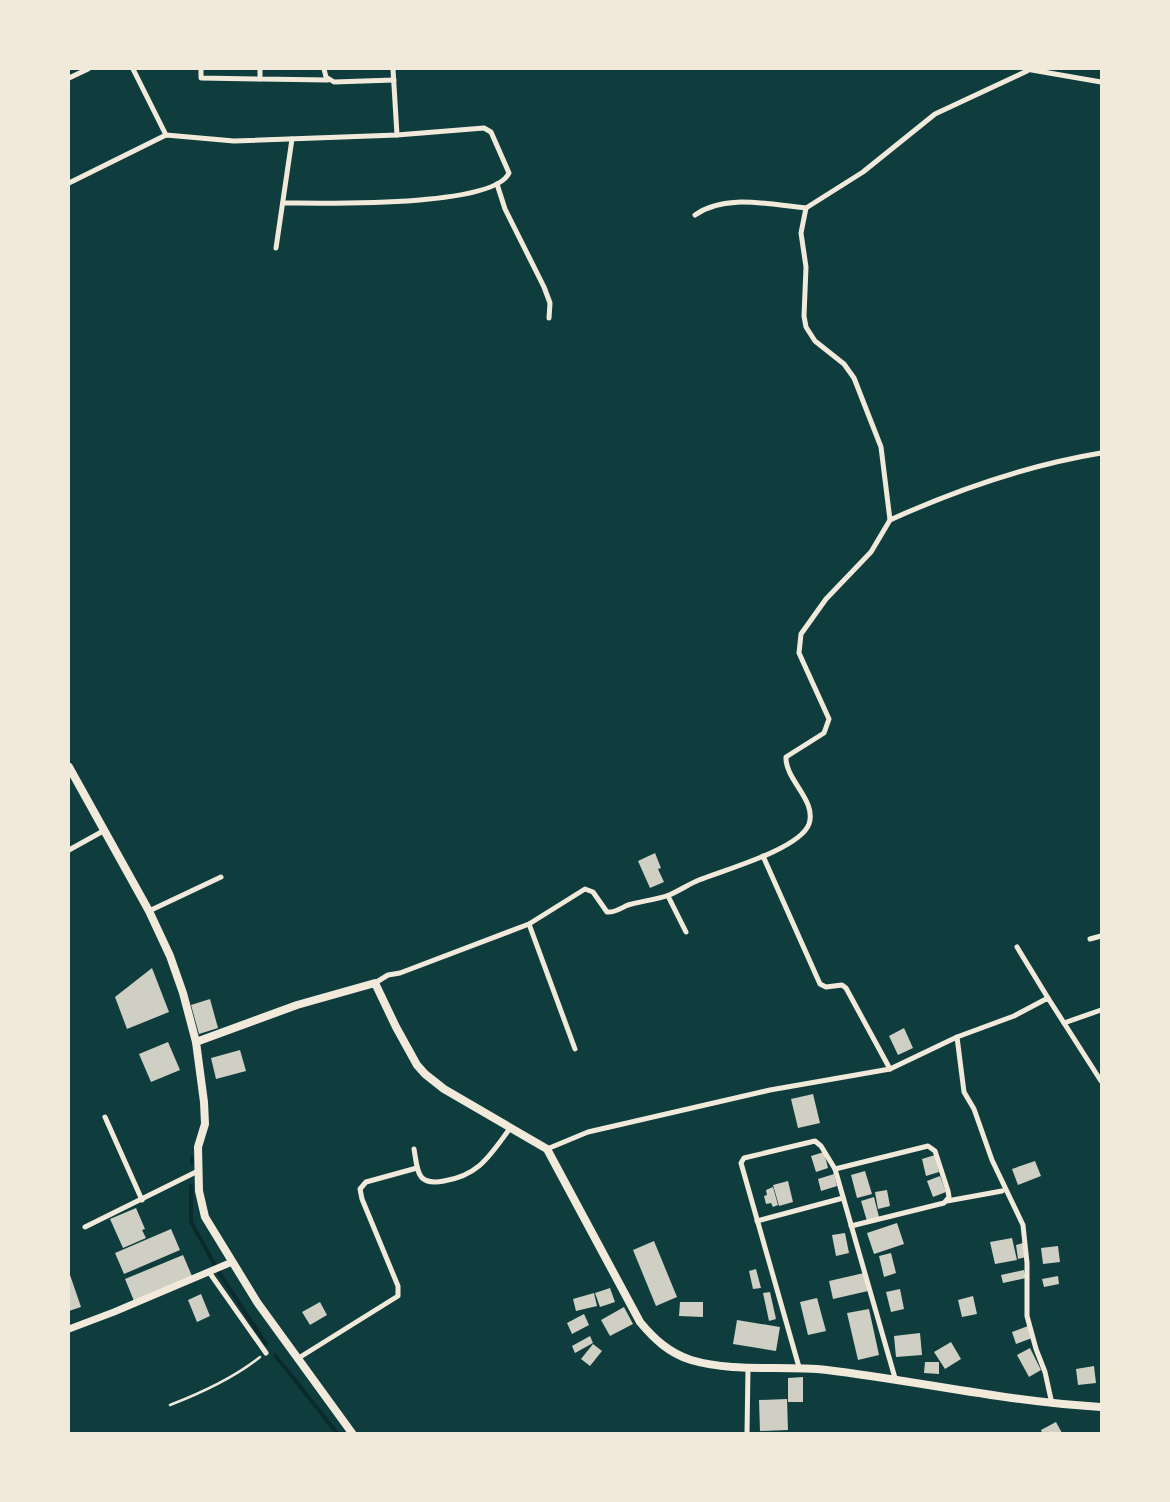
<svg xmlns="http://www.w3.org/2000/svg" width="1170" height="1502" font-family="'Exo 2',sans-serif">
<rect width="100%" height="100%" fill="#0f3d3e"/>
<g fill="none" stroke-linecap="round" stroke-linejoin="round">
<g stroke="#0a2a2b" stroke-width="4">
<polyline points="192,1162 192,1158"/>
<polyline points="191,1186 191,1222 220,1274 266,1344"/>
<polyline points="275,1355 337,1433"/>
</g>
</g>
<g fill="#cfcfc3">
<polygon points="655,853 661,868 658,869 664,882 650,888 638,861"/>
<polygon points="152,968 169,1012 127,1029 115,997"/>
<polygon points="210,999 218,1028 199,1034 191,1005"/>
<polygon points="904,1028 913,1048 898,1055 889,1036"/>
<polygon points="168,1042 180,1070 151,1082 139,1054"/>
<polygon points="240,1050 246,1071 216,1079 211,1058"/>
<polygon points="813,1094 820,1123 798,1128 791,1099"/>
<polygon points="824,1152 828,1168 816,1172 811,1156"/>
<polygon points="935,1155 939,1172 926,1176 922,1159"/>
<polygon points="1035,1161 1041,1176 1018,1185 1012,1169"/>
<polygon points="865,1171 872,1194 857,1198 851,1175"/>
<polygon points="834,1174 837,1186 821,1191 818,1179"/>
<polygon points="940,1176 946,1192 933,1197 927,1181"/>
<polygon points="788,1181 793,1202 779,1206 773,1185"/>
<polygon points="773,1187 778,1205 773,1207 771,1203 766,1204 764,1196 767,1195 766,1190"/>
<polygon points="887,1190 890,1206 878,1209 875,1192"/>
<polygon points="874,1197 879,1217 867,1221 861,1201"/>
<polygon points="136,1208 145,1229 142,1230 146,1238 123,1248 110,1219"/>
<polygon points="897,1223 904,1244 874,1254 867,1233"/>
<polygon points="171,1229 180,1250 124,1274 115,1253"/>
<polygon points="845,1233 849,1253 836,1256 832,1235"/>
<polygon points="1012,1238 1017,1260 995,1264 990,1242"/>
<polygon points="654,1241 677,1297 656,1306 633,1250"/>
<polygon points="1023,1243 1026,1257 1018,1259 1016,1245"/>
<polygon points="1058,1246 1060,1262 1043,1264 1041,1248"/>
<polygon points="891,1253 896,1273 884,1277 879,1256"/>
<polygon points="183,1255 192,1276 134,1301 125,1279"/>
<polygon points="756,1269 761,1288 753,1289 749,1271"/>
<polygon points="1024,1270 1026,1278 1003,1283 1001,1275"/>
<polygon points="69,1272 81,1307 69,1311"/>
<polygon points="864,1273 868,1291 833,1299 829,1281"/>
<polygon points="1058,1276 1059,1284 1044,1287 1042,1279"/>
<polygon points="610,1288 615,1302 600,1307 595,1293"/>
<polygon points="900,1289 904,1309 891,1312 886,1292"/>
<polygon points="770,1292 776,1319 769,1321 763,1293"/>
<polygon points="594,1293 597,1306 576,1311 573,1299"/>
<polygon points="201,1294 210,1316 197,1322 188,1300"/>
<polygon points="973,1296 977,1314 962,1317 958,1300"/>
<polygon points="817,1298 826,1331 808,1335 800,1302"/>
<polygon points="320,1302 327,1315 310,1325 302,1312"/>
<polygon points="680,1302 703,1302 703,1317 679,1316"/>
<polygon points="624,1307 633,1324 610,1336 601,1320"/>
<polygon points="869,1309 879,1355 858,1360 847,1313"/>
<polygon points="584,1314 589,1325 572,1334 567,1323"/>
<polygon points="737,1320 780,1327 776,1351 733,1344"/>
<polygon points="1028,1326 1032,1338 1016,1344 1012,1332"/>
<polygon points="920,1333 922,1355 896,1357 894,1336"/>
<polygon points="590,1336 593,1343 575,1353 572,1346"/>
<polygon points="951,1342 961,1359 945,1369 934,1352"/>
<polygon points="593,1344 602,1351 590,1366 581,1359"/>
<polygon points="1030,1348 1041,1370 1029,1377 1017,1355"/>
<polygon points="925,1362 939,1362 939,1374 924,1373"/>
<polygon points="1094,1366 1096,1383 1078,1385 1076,1369"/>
<polygon points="803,1377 803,1402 788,1402 788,1378"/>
<polygon points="787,1399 788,1430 760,1431 759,1400"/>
<polygon points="1056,1422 1062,1433 1042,1433 1041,1430"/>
</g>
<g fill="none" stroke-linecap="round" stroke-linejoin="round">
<path stroke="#f1e9da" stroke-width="2.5" d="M170,1405C201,1393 234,1378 260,1357"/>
<g stroke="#f1e9da" stroke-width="5">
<polyline points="133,69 166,135"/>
<polyline points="201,69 201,78 260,79"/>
<polyline points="260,69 260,79 328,80"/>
<polyline points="324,69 326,77 334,82 394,80"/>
<polyline points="1026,69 1101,82"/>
<path d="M1027,71L935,114L863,172L806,208L801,233L806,267L804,316L806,327L815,341L844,364L854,378L881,447L890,520C956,490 1029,465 1101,453"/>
<polyline points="69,78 88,69"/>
<polyline points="69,183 166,135 234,141 397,135 393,69"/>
<polyline points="497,184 505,209 544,287 550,303 549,318"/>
<path d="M283,203C320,203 493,208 509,173L491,132L484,128L397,135"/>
<path d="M695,215C725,193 771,205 806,208"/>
<polyline points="276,248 292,139"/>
<polyline points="69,850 105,830"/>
<polyline points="763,856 820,984 826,987 842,985 846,988 890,1069"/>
<polyline points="668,896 686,932"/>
<polyline points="149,911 221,877"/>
<polyline points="529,924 575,1049"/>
<polyline points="1090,939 1101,936"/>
<polyline points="1017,947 1048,998"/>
<path d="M375,983L388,975L400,973L529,924L585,889L593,892L607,912C615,913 621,908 628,905C641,901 656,900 669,895C679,891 689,884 699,880C724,870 800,849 809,824C817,800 785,780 786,757L824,733L829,719L799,653L801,634L826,599L871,552L890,520"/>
<polyline points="1064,1023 1101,1081"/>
<polyline points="957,1037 964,1092 974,1109 992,1160 1023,1225 1027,1263 1027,1316 1036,1349 1045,1372 1052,1404"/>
<polyline points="105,1117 142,1200"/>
<path d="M414,1149C418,1171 416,1186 444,1181C480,1175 490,1155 511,1127"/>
<polyline points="547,1149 588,1132 770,1090 890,1069 957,1037 1014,1016 1048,998 1064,1023 1101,1010"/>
<polyline points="835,1169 928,1146 935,1151 948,1191 949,1197 944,1203 851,1226"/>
<polyline points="947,1201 1002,1191"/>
<polyline points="757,1221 843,1198"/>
<polyline points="85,1227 198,1171"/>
<polyline points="209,1272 266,1353"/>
<polyline points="297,1359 398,1296 398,1286 362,1199 360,1189 366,1182 417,1168"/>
<polyline points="799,1367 741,1163 744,1158 815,1141 821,1146 835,1169 895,1378"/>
<polyline points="747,1433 748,1369"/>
</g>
<polyline stroke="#f1e9da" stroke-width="7" points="69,1329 114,1312 232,1262"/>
<g stroke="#f1e9da" stroke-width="8">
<polyline points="69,767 149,911 170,956 183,993 196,1042 204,1102 205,1124 198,1147 199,1191 205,1217 257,1302 352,1433"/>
<path d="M196,1042L297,1005L375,983L396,1027L417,1065L425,1074L444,1089L547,1149L640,1322C654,1339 669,1353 691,1360C735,1373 781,1365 827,1370C918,1381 1009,1402 1101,1407"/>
</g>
</g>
<rect width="1170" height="1502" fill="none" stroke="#f1e9da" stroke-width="140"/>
</svg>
